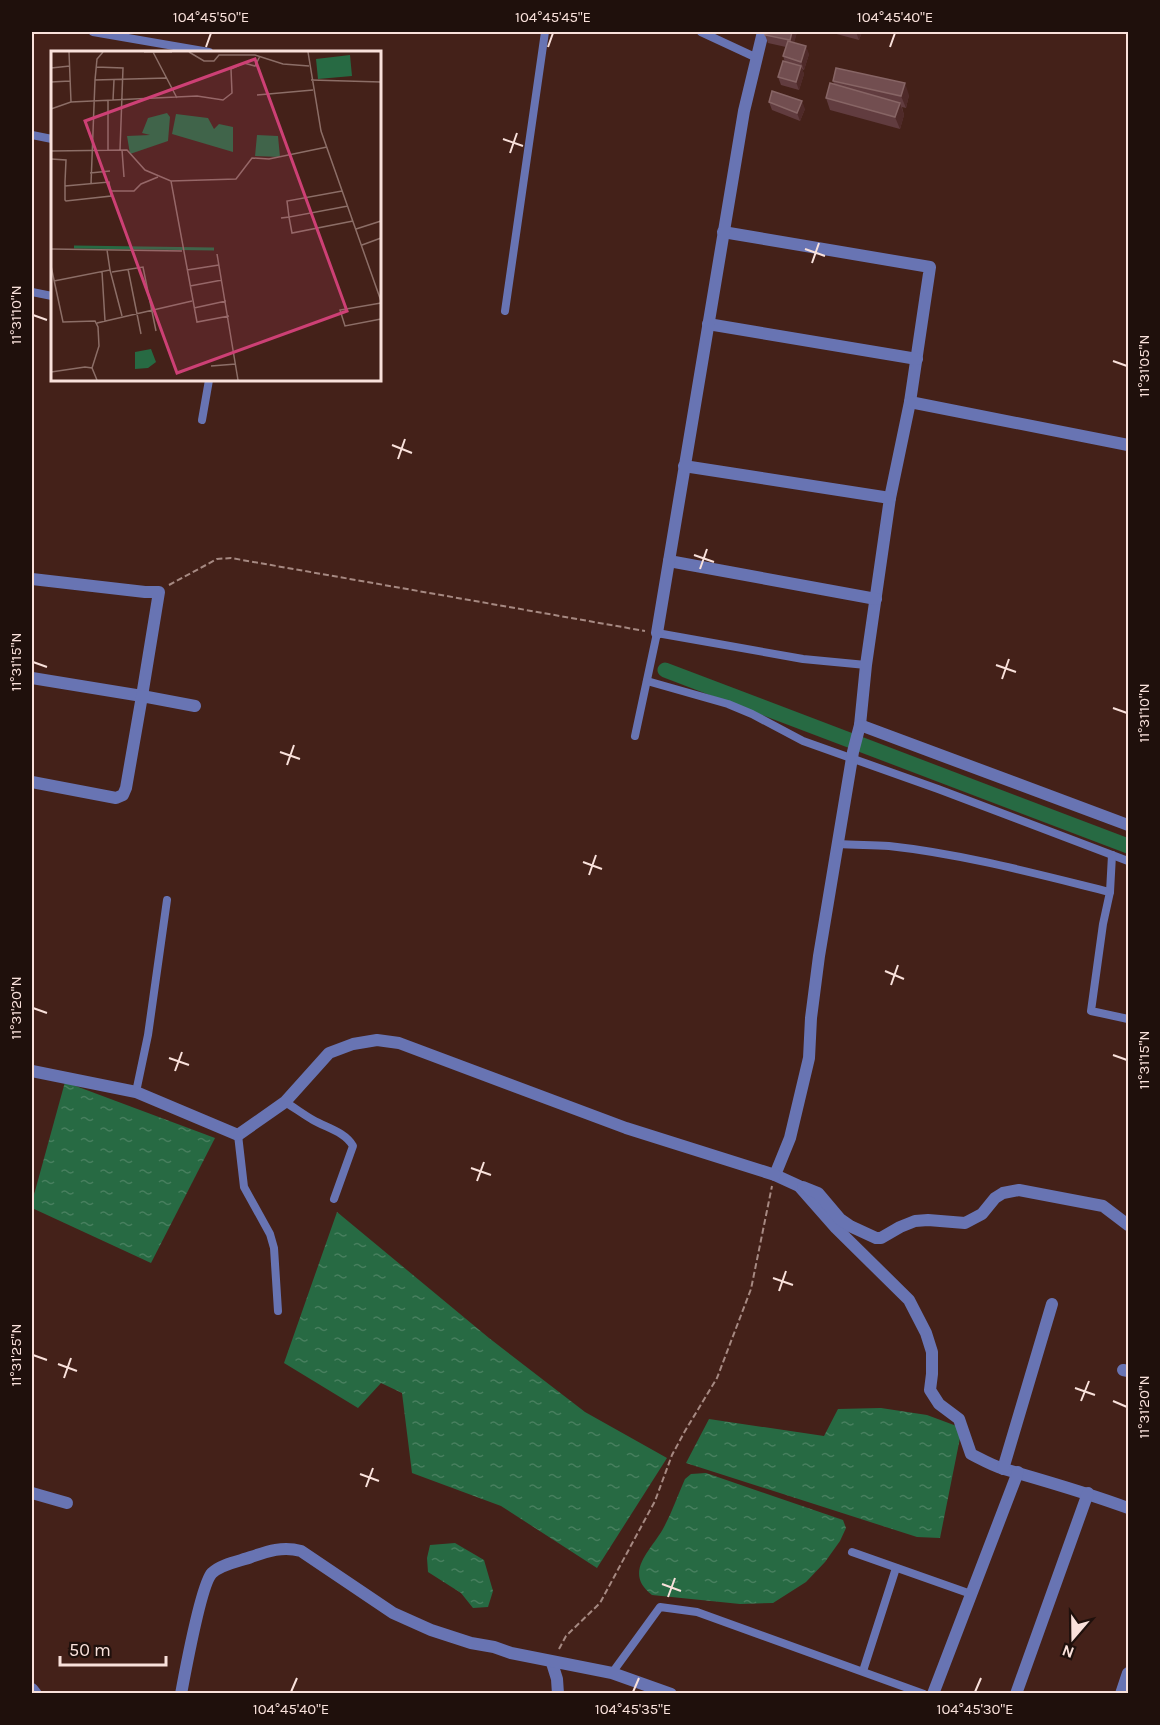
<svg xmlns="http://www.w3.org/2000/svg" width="1160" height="1725" font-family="Karla,sans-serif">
<defs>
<pattern id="water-ripples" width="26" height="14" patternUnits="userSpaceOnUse" patternTransform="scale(1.5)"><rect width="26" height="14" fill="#276a43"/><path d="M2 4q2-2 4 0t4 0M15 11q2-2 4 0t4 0" fill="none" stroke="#477f5e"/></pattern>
</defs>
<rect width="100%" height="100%" fill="#442119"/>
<g fill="url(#water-ripples)">
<polygon points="65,1082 215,1138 151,1263 32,1208 32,1202"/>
<polygon points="337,1212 489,1338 585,1412 667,1458 597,1568 501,1506 412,1473 402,1393 381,1383 358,1408 284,1363"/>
<polygon points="881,1408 927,1415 962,1428 940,1538 917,1537 686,1463 709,1419 824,1436 838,1409"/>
<path d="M706,1473L843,1520L846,1528L840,1541L825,1562L806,1582L773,1603L740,1604L652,1595C622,1572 652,1550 664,1527C672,1512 678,1495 685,1479L691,1474Z"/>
<polygon points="455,1543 484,1560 493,1591 488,1607 473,1608 461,1593 428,1572 427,1558 430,1545"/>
</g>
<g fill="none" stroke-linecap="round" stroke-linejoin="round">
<polyline stroke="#276a43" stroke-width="15" points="665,670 1128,846"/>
<g stroke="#a68982" stroke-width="2" stroke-dasharray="6 3" stroke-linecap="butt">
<polyline points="169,585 217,559 231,558 645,631"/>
<polyline points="559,1649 566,1636 600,1603 655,1501 672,1455 685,1431 717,1378 751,1289 772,1186"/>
</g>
<g stroke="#6874b3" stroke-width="8">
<polyline points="93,32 209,52"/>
<polyline points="701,32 757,58"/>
<polyline points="32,135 52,139"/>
<polyline points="32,292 52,296"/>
<polyline points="505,311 545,32"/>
<polyline points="202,420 209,380"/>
<polyline points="647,681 728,704 752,714 803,741 938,789 1128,861"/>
<polyline points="635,736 657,633 803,659 866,665"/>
<path d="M838,844C855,845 872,845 889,846C963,854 1037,874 1110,892"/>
<polyline points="1112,855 1110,892 1103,924 1091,1011 1128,1019"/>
<polyline points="136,1092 148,1035 167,900"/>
<path d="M285,1102C295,1108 304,1115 313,1120C327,1128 345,1132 353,1146L334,1199"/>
<polyline points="238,1135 244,1187 270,1234 274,1248 278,1311"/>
<polyline points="852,1552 971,1594"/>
<polyline points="863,1671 896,1568"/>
<polyline points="612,1673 660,1607 697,1612 924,1694"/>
</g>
<g stroke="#6874b3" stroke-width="12">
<path d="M723,232L930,267L910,402L890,498L866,665L860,725L853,752L819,956L811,1018L809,1058L790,1138L775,1175L799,1186L836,1228L909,1300L926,1333L932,1352V1374L930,1390L939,1404L959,1419L971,1454C981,1459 993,1466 1004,1469C1046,1481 1088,1493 1128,1508"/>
<polyline points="708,324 917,359"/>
<polyline points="910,402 1128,445"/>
<polyline points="684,466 890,498"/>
<polyline points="669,561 876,599"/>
<polyline points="32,579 145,592 159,592 142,696 32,678"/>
<polyline points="657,633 744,111 763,32"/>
<polyline points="860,725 1128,825"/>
<polyline points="32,782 116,798 123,795 126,788 142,696 195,706"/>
<polyline points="32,1071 136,1092 238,1135 285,1102 329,1053 353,1044 377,1040 399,1043 626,1128 775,1175"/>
<polyline points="803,1187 818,1193 840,1219 850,1226 876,1238 881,1238 900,1227 915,1221 928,1220 965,1223 982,1214 995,1198 1003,1193 1019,1190 1103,1206 1128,1225"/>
<polyline points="1123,1370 1128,1371"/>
<polyline points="1003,1469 1052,1304"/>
<polyline points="32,1493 67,1503"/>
<polyline points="552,1663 557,1679 558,1694"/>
<polyline points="32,1689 36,1694"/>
<path d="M181,1694C185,1673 201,1584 212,1573C221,1564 240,1561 251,1557C268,1551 283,1546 301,1551L393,1613L431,1630L471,1643L494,1647L511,1653L612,1673L671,1694"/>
<polyline points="933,1694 1018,1472"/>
<polyline points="1016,1694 1088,1493"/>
<polyline points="1121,1694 1128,1673"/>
</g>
</g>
<g fill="#613c3f">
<polygon points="797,32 794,42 809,54 804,70 802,69 804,74 799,90 781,85 778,77 785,62 783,56 786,47 768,43 765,35"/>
<polygon points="829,32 862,32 859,40"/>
<polygon points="833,81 909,95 906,108 902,107 904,115 900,129 830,110 826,98 834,84"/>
<polygon points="769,102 805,109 800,121 772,110"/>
</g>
<g fill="#4f2a29">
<polygon points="792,32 797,32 793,48 790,40"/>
<polygon points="856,32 862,32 859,40"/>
<polygon points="806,46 809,54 804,70 801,62"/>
<polygon points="801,66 804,74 799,90 796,82"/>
<polygon points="905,83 909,95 906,108 901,96"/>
<polygon points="802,101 805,109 800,121 797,113"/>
<polygon points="900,103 904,115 900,129 895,117"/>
</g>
<g fill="#724e50" stroke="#876565" stroke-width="1.5">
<polygon points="765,32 792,32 790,40 765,35"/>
<polygon points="788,41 806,46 801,62 783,56"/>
<polygon points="783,61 801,66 796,82 778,77"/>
<polygon points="836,68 905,83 901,96 833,81"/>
<polygon points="830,83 900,103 895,117 826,98"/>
<polygon points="772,91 802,101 797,113 769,102"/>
</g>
<path fill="none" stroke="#f9e1db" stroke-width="2" d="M206,47L211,33M548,47L553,33M890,47L895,33M503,139L523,146M510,153L517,133M805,249L825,256M812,263L819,243M33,315L47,320M1113,361L1127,366M392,445L412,453M398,459L405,439M694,555L714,562M700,569L707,549M33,662L47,667M996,665L1016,672M1002,679L1009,659M1113,708L1127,713M280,752L300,759M287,765L294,745M583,862L602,869M589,875L596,855M885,971L904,979M891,985L898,965M33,1008L47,1013M1113,1055L1127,1060M169,1058L189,1065M175,1071L182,1052M471,1168L491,1175M477,1181L484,1162M773,1278L793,1285M779,1291L786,1271M33,1355L47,1360M58,1364L77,1371M64,1378L71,1358M1075,1388L1095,1395M1081,1401L1089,1381M1113,1401L1127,1407M360,1474L379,1481M366,1487L373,1468M662,1584L681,1591M668,1597L675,1578M291,1692L297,1678M633,1692L639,1678M975,1692L981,1678"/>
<g transform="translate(51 51)">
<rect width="330" height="330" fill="#442119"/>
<path d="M299,4L301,25L267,28L265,8ZM116,62L119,66L117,90L79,103L76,85L99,84L91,82L97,67ZM125,63L157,67L163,78L168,73L182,76V101L121,83ZM206,84L227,85L229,106L204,105ZM100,298L105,311L97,317L84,318V301Z" fill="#276a43"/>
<path fill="none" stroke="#276a43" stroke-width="3" d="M23,196L163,198"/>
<path fill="none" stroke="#8c6e67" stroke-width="1.5" d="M93,1H121M102,1L126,47M138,1L153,10H163L168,4H204L232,13L258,15M257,1L270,80L330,250M45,16L72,17L69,99M0,17L19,15M44,29L46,8L52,1M260,29L330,31M0,31L19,30M206,44L262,39M57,49V100M62,49L63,29M20,51L146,45L172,49L181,42L180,18L193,12L204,15L209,5M0,58L20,51L18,1M71,99L73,126M0,100L76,99L94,119L120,130L146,271L178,265M0,108L15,109L14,131V149L15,150L60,145L58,131L14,135M39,122L59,120M120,130L185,128L201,107L218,108L276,96M40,133L44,29L116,27M60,140H83L90,133L107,126M297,155L238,166L241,182L302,170M230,167L238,166L236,150L291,140M305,178L330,170M311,194L330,187M0,198L131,200M166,203L187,329M0,215L12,271L44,270L47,276L48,295L41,317M77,218L90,283M59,219L71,265M136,219L168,214M51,221L54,270M61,221L92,216L105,280M3,230L59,219L56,199M139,235L171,229M330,252L289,259L294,275L330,268M143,257L175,250M46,272L141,250M160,315L185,313M0,321L34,316L41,317L46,329"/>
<path fill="#cd4075" fill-opacity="0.15" stroke="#cd4075" stroke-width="3" d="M204,8L296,260L126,322L34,70Z"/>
<rect width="330" height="330" fill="none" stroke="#f9e1db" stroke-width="3"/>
</g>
<rect width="1160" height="1725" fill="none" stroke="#1f100c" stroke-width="66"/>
<g transform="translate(1073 1638) rotate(200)" stroke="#1f100c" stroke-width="4.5" paint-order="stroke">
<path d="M0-4.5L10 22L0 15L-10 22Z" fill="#f9e1db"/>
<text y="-9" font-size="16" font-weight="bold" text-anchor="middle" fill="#f9e1db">N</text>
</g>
<path d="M60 1656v9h106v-9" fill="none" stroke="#f9e1db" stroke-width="3"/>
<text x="69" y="1656" font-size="18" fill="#f9e1db" stroke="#1f100c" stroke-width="4.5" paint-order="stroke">50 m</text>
<rect x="33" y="33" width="1094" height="1659" fill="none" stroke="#f9e1db" stroke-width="2"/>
<g font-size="15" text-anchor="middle" fill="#f9e1db">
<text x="211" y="22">104°45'50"E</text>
<text x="553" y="22">104°45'45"E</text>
<text x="895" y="22">104°45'40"E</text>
<text transform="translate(16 315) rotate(-90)" y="5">11°31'10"N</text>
<text transform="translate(1144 366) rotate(-90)" y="5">11°31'05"N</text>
<text transform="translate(16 662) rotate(-90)" y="5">11°31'15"N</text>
<text transform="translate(1144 713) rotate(-90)" y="5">11°31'10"N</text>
<text transform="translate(16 1008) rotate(-90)" y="5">11°31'20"N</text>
<text transform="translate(1144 1060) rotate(-90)" y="5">11°31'15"N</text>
<text transform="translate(16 1355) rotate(-90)" y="5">11°31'25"N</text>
<text transform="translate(1144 1407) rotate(-90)" y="5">11°31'20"N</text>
<text x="291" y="1714">104°45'40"E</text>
<text x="633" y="1714">104°45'35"E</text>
<text x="975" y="1714">104°45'30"E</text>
</g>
</svg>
